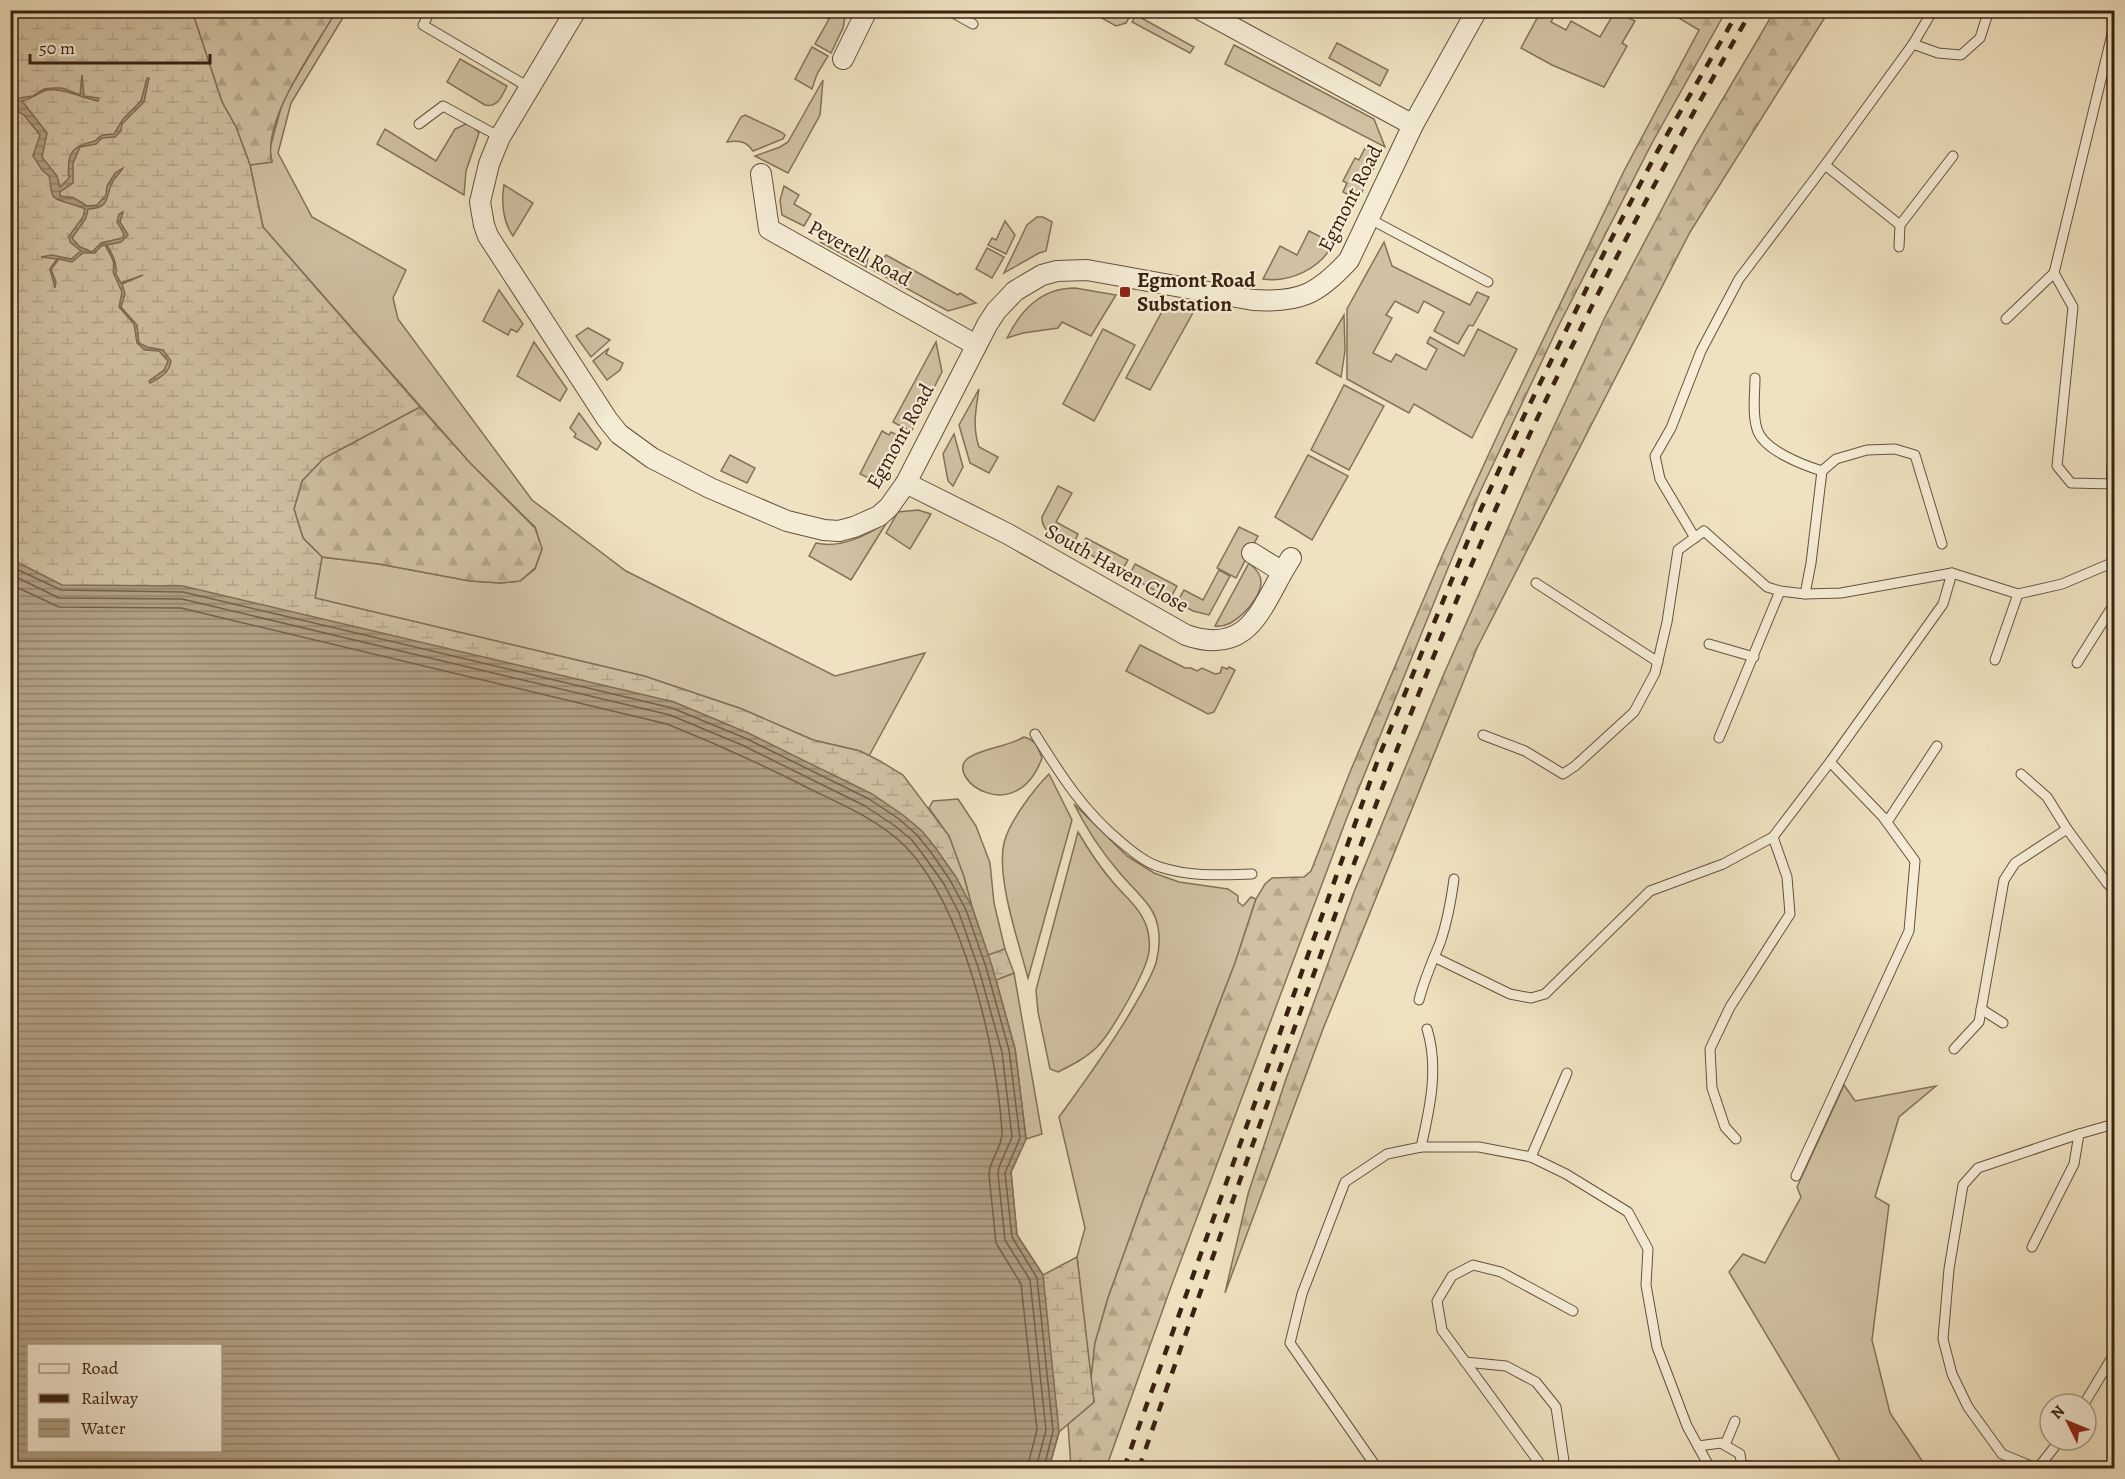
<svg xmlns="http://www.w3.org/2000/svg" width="2125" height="1479" font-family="Alegreya,serif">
<defs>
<pattern id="forest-firs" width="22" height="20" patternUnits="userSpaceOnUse" patternTransform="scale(1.5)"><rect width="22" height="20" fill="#d0c1a2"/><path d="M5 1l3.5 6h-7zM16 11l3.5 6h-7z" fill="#b3a68a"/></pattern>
<pattern id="wetland-marsh" width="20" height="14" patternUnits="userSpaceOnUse" patternTransform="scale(1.5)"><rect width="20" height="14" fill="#d0c1a2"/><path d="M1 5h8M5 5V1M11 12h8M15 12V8" fill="none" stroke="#b3a68a"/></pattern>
<pattern id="water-rules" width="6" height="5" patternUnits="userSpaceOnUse" patternTransform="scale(1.5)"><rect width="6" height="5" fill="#b1a084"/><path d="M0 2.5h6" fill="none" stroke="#91826b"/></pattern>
</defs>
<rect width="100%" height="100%" fill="#efe2c0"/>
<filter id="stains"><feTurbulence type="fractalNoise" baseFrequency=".00333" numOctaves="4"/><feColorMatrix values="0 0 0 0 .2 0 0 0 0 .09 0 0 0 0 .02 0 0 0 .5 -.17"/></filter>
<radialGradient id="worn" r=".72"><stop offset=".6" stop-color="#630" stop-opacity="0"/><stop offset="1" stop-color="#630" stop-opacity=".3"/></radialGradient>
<g fill="#d0c1a2" stroke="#847159" stroke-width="1.5">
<polygon points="336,11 347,11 291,103 278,153 312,217 406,270 393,298 398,319 532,500 626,571 835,676 925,653 869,756 860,751 813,740 742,709 644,676 315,598 322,557 379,564 470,581 501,583 520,581 535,569 542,549 535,527 471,464 263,227 250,165 272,161 269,152 283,100"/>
<polygon points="815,11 846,11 843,28 831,53 815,44 829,19"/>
<polygon points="1101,11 1101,10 1133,11 1126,23 1116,26 1098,16"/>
<polygon points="1541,11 1557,11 1551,22 1566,30 1571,21 1600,37 1613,15 1606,11 1615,11 1635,21 1622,43 1627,46 1604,87 1552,65 1521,48"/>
<polygon points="1136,15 1194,47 1190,53 1132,22"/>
<polygon points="1337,43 1388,70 1380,86 1329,58"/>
<polygon points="1234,45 1374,119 1385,147 1225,64"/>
<polygon points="812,47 828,56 817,74 812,89 795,79"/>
<path d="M460,59L507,86C502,96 498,108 485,105L447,82Z"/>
<polygon points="823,80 820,115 788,173 755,156 780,147 788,142"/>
<path d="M745,115L781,132L785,135L783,139L753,151C746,141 739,140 727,142L741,117Z"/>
<polygon points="466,124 472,125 479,133 466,171 464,195 377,144 385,129 436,161 455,129"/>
<polygon points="1365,148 1380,155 1358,200 1343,192 1347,183 1343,181 1355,158 1359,160"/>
<path d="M504,185L533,203L513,236C503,222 501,202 504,185Z"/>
<polygon points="784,186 799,195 794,204 811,214 804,226 782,215 780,200"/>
<polygon points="1037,217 1043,217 1052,222 1046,251 1039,253 1004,273 1027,225"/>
<polygon points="1005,221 1015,235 1006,254 988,245 992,238 996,240"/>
<path d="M1309,231L1333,243C1322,268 1290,283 1263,279L1280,246L1297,255Z"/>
<polygon points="823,236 868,258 866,267 820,242"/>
<polygon points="1384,242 1392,266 1470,305 1477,292 1489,297 1473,326 1469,325 1458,344 1434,331 1444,312 1424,301 1418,313 1395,301 1386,315 1392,318 1373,353 1391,362 1396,354 1426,370 1437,349 1427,343 1430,337 1464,356 1478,329 1517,349 1472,438 1414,404 1409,413 1347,379 1347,309"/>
<polygon points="987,248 1004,257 992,278 976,269"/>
<polygon points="886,255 958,295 960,293 976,303 948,311 871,269 875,263 879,265"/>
<path d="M1075,288L1116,295L1091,336L1062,322L1058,328L1023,333L1007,338C1021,310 1041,288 1075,288Z"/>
<polygon points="499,290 523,324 517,332 511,329 508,335 483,321"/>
<polygon points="1165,306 1180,306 1195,309 1150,390 1126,378"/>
<polygon points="1344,315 1345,351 1341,377 1316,363"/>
<polygon points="588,328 610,340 591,357 576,336"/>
<polygon points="1103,329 1135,345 1094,421 1063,404"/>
<polygon points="534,342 567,389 560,401 517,376"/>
<polygon points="936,342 942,372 911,432 893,422"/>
<polygon points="609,348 606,354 623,363 620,370 607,380 593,361"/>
<polygon points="1344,385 1384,406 1349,470 1311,450"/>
<path d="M979,389C976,409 972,426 979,447L998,457L989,473L970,463L959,425Z"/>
<polygon points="579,413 601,443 597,450 574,437 576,434 570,428"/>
<polygon points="882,431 889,435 891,432 906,439 878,487 871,479 860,474"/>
<polygon points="954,434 963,467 953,486 948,481 943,454"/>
<polygon points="730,455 755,468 747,483 721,471"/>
<polygon points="1308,455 1348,476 1312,540 1275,517"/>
<path d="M1058,486L1072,493L1056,522L1078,534L1073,545C1060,539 1041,533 1042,517Z"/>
<polygon points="918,510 931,514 910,549 886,533 898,512"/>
<path d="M887,522L851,580L809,556L816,543C841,549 867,535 887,522Z"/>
<polygon points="1239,527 1258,536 1236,578 1217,568"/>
<polygon points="1086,538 1128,560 1121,572 1080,549"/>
<path d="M1249,563C1255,568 1262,575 1261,583C1260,601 1233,629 1215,626Z"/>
<polygon points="1135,564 1177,586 1170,599 1129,576"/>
<polygon points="1219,570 1230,576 1209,615 1193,611 1177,602 1184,590 1203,600"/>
<polygon points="1140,645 1185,668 1191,668 1197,671 1202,668 1215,674 1220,673 1222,667 1227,669 1229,667 1235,670 1214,712 1208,714 1126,671"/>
<path d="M1024,737C1036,740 1038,747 1042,758C1016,829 945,779 967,759C978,749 1008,747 1024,737Z"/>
<path d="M1049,774L1072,820L1028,978C1019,943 996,878 1004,843C1009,822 1034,789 1049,774Z"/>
<polygon points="958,799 976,826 990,863 994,903 1005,949 988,956 972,907 964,877 949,836 929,808 933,801"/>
<path d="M1074,804L1127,856L1154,873L1179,882L1228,889L1238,896V902L1243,906L1251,897L1256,899L1235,963L1144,1198L1108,1298L1095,1343L1091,1379L1077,1257L1085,1228L1059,1117C1085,1081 1111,1046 1133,1008C1141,994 1151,978 1156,963C1161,944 1161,922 1149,906C1140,894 1129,884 1119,872C1101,851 1086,828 1074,804Z"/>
<path d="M1078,832C1088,849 1099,866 1112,881C1125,897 1141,908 1147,928C1149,934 1150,945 1149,951C1147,971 1111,1033 1097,1047C1086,1058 1072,1065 1058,1072L1050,1069L1038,1012L1036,990Z"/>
<polygon points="1014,973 1042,1134 1026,1139 1015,1049 995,980"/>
<polygon points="1844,1085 1855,1101 1936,1086 1899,1117 1875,1197 1889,1205 1872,1340 1890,1413 1927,1468 1844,1468 1807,1403 1729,1272 1743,1254 1765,1263 1801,1197 1797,1187"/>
</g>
<g fill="url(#forest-firs)" stroke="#847159" stroke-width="1.5">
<polygon points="1775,10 1829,11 1690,232 1477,648 1323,1029 1225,1293 1248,1194 1286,1079 1354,892 1443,676 1533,471 1605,317 1695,146"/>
<path d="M192,11H336C316,47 261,120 272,162L250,165L236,127L222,102Z"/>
<polygon points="1674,11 1726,11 1652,143 1559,325 1480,492 1448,568 1346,820 1172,1284 1106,1468 1071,1468 1068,1424 1094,1402 1091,1379 1095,1343 1108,1298 1144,1198 1235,963 1256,899 1265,884 1272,878 1304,877 1311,871 1350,772 1442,556 1504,421 1624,171 1699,30 1672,14"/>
<polygon points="420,407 471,464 535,528 542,549 535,568 520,581 501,583 470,581 379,564 322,557 303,538 294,509 302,481 324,458"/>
</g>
<polygon fill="url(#wetland-marsh)" stroke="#847159" stroke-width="1.5" points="10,11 192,11 222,102 236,127 250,165 263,227 420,407 324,458 302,481 294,509 303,538 322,557 315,598 644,676 742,709 813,740 860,751 880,761 903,775 949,836 964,877 972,907 988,955 1005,949 1014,973 996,980 1015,1049 1026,1139 1011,1172 1017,1235 1043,1275 1077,1257 1094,1402 1059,1432 1049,1468 220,1346 28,1346 28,1450 64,1468 11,1447"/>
<g fill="url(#water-rules)" stroke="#816d56" stroke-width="1.5" fill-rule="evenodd">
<path d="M82,75L84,96L99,98L98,101C82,98 59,86 44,91C35,95 33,98 22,101L47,133L42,157L57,176L60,187L69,178C67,157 69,147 91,142C98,141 94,141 99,137C103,134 109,134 114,134L123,119L141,101L147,78H149L144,102L122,124L121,131L115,137L102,138L96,144L80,147L73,163V183L60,192V196L74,198L87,206L97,205L106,195L107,186L115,173L123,168C121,172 115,177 112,183C105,197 111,208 88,209L86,218L72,238L80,247L92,252L101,243L122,238L124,234L117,222L119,214L123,212L120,222L128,235L121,242L107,245C113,255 117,263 116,274L121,283L143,275L122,284L125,294L121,307L137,325L139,343L147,347L163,350L171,361C170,372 160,378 150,383L149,381L164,370L168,361L159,351L145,350L137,343L134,324L119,307L122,292L113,272C117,263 109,253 105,245L101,246L95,253H83L72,262L59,259L51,269L56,282L55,288L50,269L57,259L41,257L52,255L71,259L81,251L70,242L69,236L83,217L85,209C76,203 58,203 53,196C50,190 51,182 49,176L42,170L33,156L40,135L24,115L14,109L11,110V96L13,99L33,96L44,89L53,88H62L80,95Z"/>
<path d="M11,559L62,585L183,586L674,702L748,733L872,794L903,815L922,831L935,847L956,877L972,907L992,966L1015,1049L1026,1139L1011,1172L1017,1235L1043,1275L1059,1432L1049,1468H11ZM28,1346H220V1450H28Z"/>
</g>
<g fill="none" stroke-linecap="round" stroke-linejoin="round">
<g stroke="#75604a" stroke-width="1.5">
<polyline points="10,566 61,590 183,592 672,708 745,738 869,799 899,819 917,835 930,851 950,880 966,910 986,967 1009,1050 1020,1138 1005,1173 1012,1237 1037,1278 1053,1431 1044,1468"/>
<polyline points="10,574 59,598 182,599 670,715 742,745 865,806 895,826 912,840 924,856 944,884 959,913 979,970 1002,1052 1012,1137 999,1167 998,1174 1005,1240 1030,1280 1046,1430 1036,1468"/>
<path d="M10,584L59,607L181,608L667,724C717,744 765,766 812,790C845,806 880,821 906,847C964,908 997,1049 1002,1132C1003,1147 989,1160 989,1175L996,1243L1021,1284L1037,1430L1027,1468"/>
</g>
<defs>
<g id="lane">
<polyline points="431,10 423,25 530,88"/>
<polyline points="948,10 973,24"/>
<polyline points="2114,26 2054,273 2073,307 2057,466 2071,483 2114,484"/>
<polyline points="1913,44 1938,53 1961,55 1980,38 1989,10"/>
<polyline points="419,124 443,106 500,137"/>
<polyline points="1825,165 1913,44 1933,10"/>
<polyline points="1370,219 1488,282"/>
<polyline points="1900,225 1953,156"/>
<polyline points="2006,319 2054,273"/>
<path d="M1755,378C1755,394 1752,413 1757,429C1763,450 1803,465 1822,471"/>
<polyline points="2111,484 2114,445"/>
<polyline points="1695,538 1660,479 1655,456 1671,428 1701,351 1739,279 1825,165 1900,225 1899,247"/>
<polyline points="1952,573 2018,594 2062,584 2114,562"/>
<polyline points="1536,583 1658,662"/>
<polyline points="1805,594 1811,563 1822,471 1836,459 1867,450 1895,449 1915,455 1942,544"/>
<polyline points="1709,644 1754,657"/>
<polyline points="1995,660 2018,594"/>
<polyline points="2077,663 2114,604"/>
<path d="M1035,734C1060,774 1084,812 1121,842C1133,852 1146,863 1160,867C1190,877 1221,875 1252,874"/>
<polyline points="1719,738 1780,591"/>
<polyline points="2021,774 2047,797 2067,829 2107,883 2114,890"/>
<polyline points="1887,822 1937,746"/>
<polyline points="1434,957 1510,994 1531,998 1545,994 1650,891 1723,864 1773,837 1830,762 1943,604 1952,573 1841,593 1805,594 1780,591 1767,587 1704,531 1678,550 1667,622 1655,673 1634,712 1575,766 1563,774 1525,751 1483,735"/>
<path d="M1419,1000C1424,980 1432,962 1440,943C1447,923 1451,901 1454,879"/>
<polyline points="1981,1009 2003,1023"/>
<polyline points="1954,1049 1979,1022 2004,880 2015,863 2067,829"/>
<polyline points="1736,1139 1725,1127 1712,1088 1710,1049 1730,1007 1790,914 1787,877 1773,837"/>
<polyline points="1421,1147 1479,1147 1531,1157 1566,1174 1628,1212 1648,1249 1646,1285 1657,1347 1687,1426 1710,1468"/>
<polyline points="1531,1157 1567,1073"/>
<polyline points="1796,1176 1909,931 1915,861 1883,817 1830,762"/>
<polyline points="2032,1247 2074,1164 2079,1134"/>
<polyline points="1465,1362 1506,1366 1536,1382 1556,1407 1565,1468"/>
<polyline points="2084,1404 2114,1354"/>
<polyline points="1725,1445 1735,1421"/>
<polyline points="1698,1446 1721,1443 1740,1454 1742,1468"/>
<polyline points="1741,1465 1765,1468"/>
<path d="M1377,1468L1290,1343L1302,1294L1345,1182L1387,1154L1421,1147C1430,1108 1439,1067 1427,1029"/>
<polyline points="1543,1468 1442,1330 1437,1301 1452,1276 1473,1265 1501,1272 1573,1311"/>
<polyline points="2036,1468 2002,1454 1968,1407 1952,1374 1943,1339 1949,1269 1963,1185 1978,1168 2079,1134 2114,1124"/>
<polyline points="2038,1468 2060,1440"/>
</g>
<g id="street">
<path d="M576,10L500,137L489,164L480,202L484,225L488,236L607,419L619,434L652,458L710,488L787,521L824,530L839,531L854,527L879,516L889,507L906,483L987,325L996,311L1015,291L1042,275L1057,271L1087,270L1253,300C1300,303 1318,294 1349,260L1413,125L1477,10"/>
<polyline points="1201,10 1413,125"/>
<polyline points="843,59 867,10"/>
<polyline points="761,174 769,229 976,345"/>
<path d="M906,483L1008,534L1186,635C1253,658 1262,602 1291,558"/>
<polyline points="1252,553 1281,571"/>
</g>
</defs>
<use href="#lane" stroke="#66513c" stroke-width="11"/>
<use href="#street" stroke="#66513c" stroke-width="22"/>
<use href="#lane" stroke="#f5ecd6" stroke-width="9"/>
<use href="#street" stroke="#f5ecd6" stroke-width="20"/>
<g stroke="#392110" stroke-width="4.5" stroke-dasharray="10 10" stroke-linecap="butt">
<polyline points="1124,1468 1380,754 1481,509 1524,416 1605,251 1657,152 1739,10"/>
<path d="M1139,1468C1191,1318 1244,1168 1298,1018C1366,828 1436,638 1520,455C1591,303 1667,155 1752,10"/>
</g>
</g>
<rect fill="#8f2418" stroke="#f5ecd6" stroke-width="2" x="1119" y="286" width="12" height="12" rx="3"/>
<g text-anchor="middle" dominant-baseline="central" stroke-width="4.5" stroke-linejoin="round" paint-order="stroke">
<g font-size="21" fill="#392110" stroke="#f5ecd6">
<text transform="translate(1350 198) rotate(-63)">Egmont Road</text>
<text transform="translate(860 253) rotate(29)">Peverell Road</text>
<text transform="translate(900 436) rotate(-61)">Egmont Road</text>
<text transform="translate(1117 568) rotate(29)">South Haven Close</text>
</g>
<g font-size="21" font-weight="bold" fill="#392110" stroke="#f5ecd6" text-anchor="start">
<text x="1137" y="280">Egmont Road<tspan x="1137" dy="24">Substation</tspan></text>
</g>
</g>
<rect width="2125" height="1479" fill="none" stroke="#efe2c0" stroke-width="36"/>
<rect x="12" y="12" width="2101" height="1455" fill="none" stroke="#392110" stroke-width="3"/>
<rect x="18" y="18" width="2089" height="1443" fill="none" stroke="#392110" stroke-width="1.5"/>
<rect x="27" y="1344" width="195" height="108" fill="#f5ecd6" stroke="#aa9b87" stroke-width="1.5"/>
<rect x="39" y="1364" width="30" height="9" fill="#f5ecd6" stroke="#aa9b87" stroke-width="1.5"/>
<text x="81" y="1374" font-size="18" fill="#392110">Road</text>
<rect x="39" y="1394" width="30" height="9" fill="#392110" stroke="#aa9b87" stroke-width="1.5"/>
<text x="81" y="1404" font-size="18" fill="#392110">Railway</text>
<rect x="39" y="1419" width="30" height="18" fill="url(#water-rules)" stroke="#aa9b87" stroke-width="1.5"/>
<text x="81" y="1434" font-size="18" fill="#392110">Water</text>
<g transform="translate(2068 1422) rotate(313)"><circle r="28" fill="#f5ecd6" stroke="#aa9b87" stroke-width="1.5"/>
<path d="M0-4.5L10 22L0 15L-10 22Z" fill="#8f2418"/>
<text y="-9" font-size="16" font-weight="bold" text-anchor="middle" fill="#392110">N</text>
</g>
<path d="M30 54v9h180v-9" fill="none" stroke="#392110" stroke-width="3"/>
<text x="39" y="54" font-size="18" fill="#392110" stroke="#f5ecd6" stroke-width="4.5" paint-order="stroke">50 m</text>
<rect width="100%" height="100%" filter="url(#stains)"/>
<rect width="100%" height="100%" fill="url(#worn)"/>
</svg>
